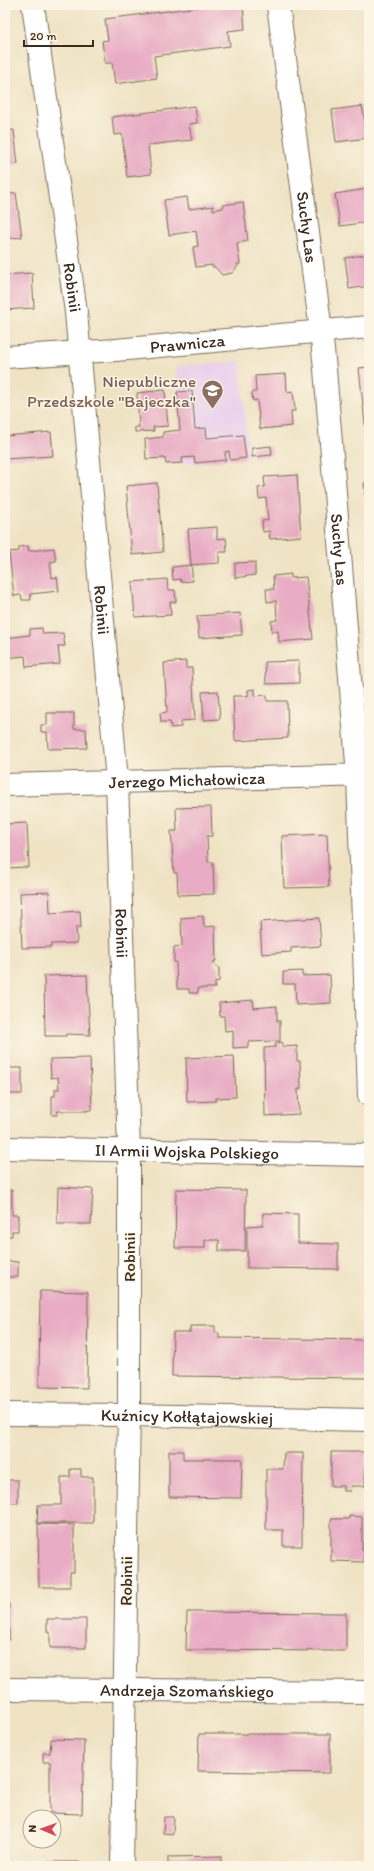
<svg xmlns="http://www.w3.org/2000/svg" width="374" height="1871" font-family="Itim,sans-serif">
<rect width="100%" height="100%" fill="#fcf5e5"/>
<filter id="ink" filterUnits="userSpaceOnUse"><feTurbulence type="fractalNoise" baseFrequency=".025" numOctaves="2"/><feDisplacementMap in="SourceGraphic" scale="8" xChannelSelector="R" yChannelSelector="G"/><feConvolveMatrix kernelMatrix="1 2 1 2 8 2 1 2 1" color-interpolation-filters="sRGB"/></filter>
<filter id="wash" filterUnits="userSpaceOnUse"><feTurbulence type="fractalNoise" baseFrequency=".012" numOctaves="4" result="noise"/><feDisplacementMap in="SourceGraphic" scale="16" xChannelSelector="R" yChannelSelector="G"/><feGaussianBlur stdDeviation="0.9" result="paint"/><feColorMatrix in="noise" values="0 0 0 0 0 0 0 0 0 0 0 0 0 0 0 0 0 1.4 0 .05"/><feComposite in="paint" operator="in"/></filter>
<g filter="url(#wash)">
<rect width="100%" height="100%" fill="#efe3c4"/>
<polygon fill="#ead1ec" points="240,361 249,458 183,464 176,366"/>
<g id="blocks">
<g fill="#e8acc4">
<polygon points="201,5 243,5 245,29 228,31 230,46 154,56 157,78 115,84 112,63 105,63 102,41 108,40 105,19 199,7"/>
<polygon points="195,106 197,123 189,124 192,140 148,145 151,174 127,177 122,134 114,135 112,117"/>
<polygon points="362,106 368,138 336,142 332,110"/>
<polygon points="14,130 18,164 5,165 5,131"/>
<polygon points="367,189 369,222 340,226 335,194"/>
<polygon points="16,193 22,237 5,239 5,194"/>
<polygon points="187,197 189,209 213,206 213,210 223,208 223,205 243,202 248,241 237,243 240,264 237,264 238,266 232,273 222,275 215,267 212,267 212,265 196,267 193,247 198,246 196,231 169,235 164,200"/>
<polygon points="369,254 369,286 349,289 345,258"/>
<polygon points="32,273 34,308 5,310 5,275"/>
<polygon points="369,367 369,433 366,433 359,368"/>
<polygon points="286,374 287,392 293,391 295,411 291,411 292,426 260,429 257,400 253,401 252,392 256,392 255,376"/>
<polygon points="165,390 168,426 153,427 154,431 135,432 135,427 139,427 137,393"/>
<polygon points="192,391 195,429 206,428 207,438 243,435 246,458 230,460 229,451 225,452 226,460 195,463 194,457 182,458 183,463 166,464 165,458 146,459 145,439 163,437 163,432 180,430 177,392"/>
<polygon points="51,432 53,456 5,459 5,436"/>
<polygon points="271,446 272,455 252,457 252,448"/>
<polygon points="369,447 369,472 367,472 365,448"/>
<polygon points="297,475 301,536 270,539 269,531 263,532 262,521 268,520 266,498 259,499 258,488 265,487 264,477"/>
<polygon points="157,483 163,552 132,555 126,486"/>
<polygon points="364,483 369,483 369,497 365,497"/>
<polygon points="217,527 217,539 226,538 227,552 219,552 219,563 191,565 188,529"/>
<polygon points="28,546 29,551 54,548 56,561 50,562 52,578 57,577 59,591 30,594 31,600 22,600 21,595 14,596 9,552 19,551 19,547"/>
<polygon points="255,562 255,575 235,578 235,563"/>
<polygon points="191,565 193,581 181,582 180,579 173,580 172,567"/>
<polygon points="291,574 291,578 306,577 313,639 279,642 278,631 272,632 271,621 277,620 276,601 267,602 266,589 274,589 273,576"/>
<polygon points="167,579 168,590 175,590 176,602 170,602 171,615 135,617 132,582"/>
<polygon points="240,613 242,635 199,638 197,616"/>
<polygon points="42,628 43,634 63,633 65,646 58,646 60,664 26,667 25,656 5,658 5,638 30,635 30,629"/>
<polygon points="186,661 186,668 192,668 195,720 181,721 181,727 171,728 170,722 161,722 160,713 167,712 164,663"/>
<polygon points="299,661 299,683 266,684 265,662"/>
<polygon points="366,668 369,668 369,694 368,694"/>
<polygon points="255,689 255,696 267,695 267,701 287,701 288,738 235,741 233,696 248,696 248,690"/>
<polygon points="218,691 220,719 204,720 202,692"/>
<polygon points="47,713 74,713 74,729 86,729 87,748 48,749 47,732 41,732 41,725 47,725"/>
<polygon points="211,807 212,836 207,836 208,862 213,862 214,894 178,895 177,873 174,873 171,831 177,831 176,808"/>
<polygon points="27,823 29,867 5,868 5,824"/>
<polygon points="327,834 329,887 284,888 282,836"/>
<polygon points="49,892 50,913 80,911 81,927 76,927 77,943 51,944 51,947 22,948 20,893"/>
<polygon points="203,916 204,927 215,926 216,961 214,961 214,964 219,968 219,981 215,983 215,988 198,988 198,993 189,993 189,989 177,989 176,962 174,962 174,947 182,946 181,918"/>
<polygon points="319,918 321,946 291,948 291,952 262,954 260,922"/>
<polygon points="302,971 302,976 330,975 331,1003 296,1005 295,984 283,984 283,972"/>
<polygon points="87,975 90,1035 66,1034 66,1036 45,1036 44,976"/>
<polygon points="253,1000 254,1008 277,1006 277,1021 280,1021 280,1041 248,1042 248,1047 233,1048 233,1030 225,1031 224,1016 220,1016 219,1003"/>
<polygon points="282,1042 282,1047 297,1046 297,1061 300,1061 301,1089 298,1089 299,1114 265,1116 264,1048 275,1047 276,1043"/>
<polygon points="234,1056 236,1097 216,1098 216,1101 187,1102 186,1058"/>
<polygon points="90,1058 92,1109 87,1111 58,1111 57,1115 52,1115 52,1096 55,1096 55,1089 59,1089 58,1077 51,1078 50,1059"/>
<polygon points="5,1064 7,1064 7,1068 22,1068 22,1094 7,1094 7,1097 5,1097"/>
<polygon points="58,1187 93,1189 91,1224 57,1224"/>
<polygon points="176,1189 246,1190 245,1251 219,1251 219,1240 205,1240 205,1248 175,1248"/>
<polygon points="5,1190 12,1190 12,1215 18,1215 18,1231 12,1231 12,1236 5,1236"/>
<polygon points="263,1213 298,1214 298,1243 338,1244 338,1269 247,1268 247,1226 263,1225"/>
<polygon points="5,1261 18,1262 18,1277 5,1277"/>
<polygon points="40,1291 88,1292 87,1388 39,1387"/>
<polygon points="190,1326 215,1326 215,1333 219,1333 219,1338 369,1340 369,1378 172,1376 173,1332 190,1332"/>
<polygon points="169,1451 183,1451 183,1459 242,1459 241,1498 169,1497"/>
<polygon points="331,1452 366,1452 365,1486 351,1486 350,1491 343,1491 343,1486 331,1486"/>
<polygon points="284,1453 303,1453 302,1546 283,1546 283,1530 266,1530 266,1469 283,1469"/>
<polygon points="70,1469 81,1469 81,1477 93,1477 93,1523 37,1523 38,1505 61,1505 61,1477 70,1477"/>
<rect x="5" y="1480" width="13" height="23"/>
<polygon points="349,1516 362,1517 362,1550 364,1550 364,1562 331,1561 331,1519 349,1519"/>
<polygon points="38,1524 74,1525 74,1572 70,1572 70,1587 39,1587"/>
<rect x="5" y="1604" width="4" height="36"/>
<polygon points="187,1612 346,1613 346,1651 186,1650"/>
<polygon points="47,1619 86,1619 86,1648 50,1648 50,1632 47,1632"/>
<polygon points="199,1734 330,1734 330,1773 198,1771"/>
<polygon points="51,1739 84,1740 82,1814 50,1813 50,1762 43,1762 43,1753 50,1753"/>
<polygon points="164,1817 174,1817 173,1834 163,1833"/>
<polygon points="221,1856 221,1866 168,1866 168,1857"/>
<rect x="33" y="1862" width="46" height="4"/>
</g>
</g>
</g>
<g filter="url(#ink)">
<use href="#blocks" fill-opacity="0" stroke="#7a6b58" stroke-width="1"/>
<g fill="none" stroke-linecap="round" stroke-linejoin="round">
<defs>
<g id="street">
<path id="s1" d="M33,5L76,312L117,781L129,1150V1407L122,1866"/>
<path id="s2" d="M278,5L321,331L325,369L358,776L369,1095"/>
<path id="s3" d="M5,357L116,350L369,327"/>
<path id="s4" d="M5,785L369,775"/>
<path id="s5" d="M5,1148L369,1155"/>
<path id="s6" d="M5,1414L128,1415L369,1420"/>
<path id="s7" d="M5,1689L369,1692"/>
</g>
</defs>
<use href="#street" stroke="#7a6b58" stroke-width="24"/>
<use href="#street" stroke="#fff" stroke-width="22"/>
</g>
</g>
<defs>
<symbol id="school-pin" viewBox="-11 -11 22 30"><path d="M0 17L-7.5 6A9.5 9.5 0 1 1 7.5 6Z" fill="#8d6e63" stroke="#fcf5e5"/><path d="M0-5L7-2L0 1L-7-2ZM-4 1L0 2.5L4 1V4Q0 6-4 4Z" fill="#fff"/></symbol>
</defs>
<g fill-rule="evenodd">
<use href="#school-pin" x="200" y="378" width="25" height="34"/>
</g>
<g text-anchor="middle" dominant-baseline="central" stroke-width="3" stroke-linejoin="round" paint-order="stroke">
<g font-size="17" fill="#3b2a1e" stroke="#fcf5e5">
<text stroke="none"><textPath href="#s2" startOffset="224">Suchy Las</textPath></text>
<text stroke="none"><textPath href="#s1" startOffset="285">Robinii</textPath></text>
<text stroke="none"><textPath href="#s3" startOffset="183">Prawnicza</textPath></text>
<text stroke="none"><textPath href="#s2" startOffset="548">Suchy Las</textPath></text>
<text stroke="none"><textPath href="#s1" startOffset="609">Robinii</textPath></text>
<text stroke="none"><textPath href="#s4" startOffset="182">Jerzego Michałowicza</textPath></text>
<text stroke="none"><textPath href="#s1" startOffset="933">Robinii</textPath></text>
<text stroke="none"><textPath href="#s5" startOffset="182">II Armii Wojska Polskiego</textPath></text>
<text transform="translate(129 1257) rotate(-90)">Robinii</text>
<text stroke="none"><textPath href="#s6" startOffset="182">Kuźnicy Kołłątajowskiej</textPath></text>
<text transform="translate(126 1581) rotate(-89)">Robinii</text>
<text stroke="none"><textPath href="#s7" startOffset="182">Andrzeja Szomańskiego</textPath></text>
</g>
<g font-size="17" fill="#785e54" stroke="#fcf5e5" text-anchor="end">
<text x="196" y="381">Niepubliczne<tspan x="196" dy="20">Przedszkole "Bajeczka"</tspan></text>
</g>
</g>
<rect width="374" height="1871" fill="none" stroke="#fcf5e5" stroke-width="20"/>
<g transform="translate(42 1829) rotate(272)"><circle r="19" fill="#fcf5e5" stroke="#afa495"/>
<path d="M0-3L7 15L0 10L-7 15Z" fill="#d1495b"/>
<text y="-6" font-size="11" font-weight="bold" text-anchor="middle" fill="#3b2a1e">N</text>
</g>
<path d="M24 40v6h69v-6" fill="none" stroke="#3b2a1e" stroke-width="2"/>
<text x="30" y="40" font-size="12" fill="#3b2a1e" stroke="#fcf5e5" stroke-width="3" paint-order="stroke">20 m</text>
</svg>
